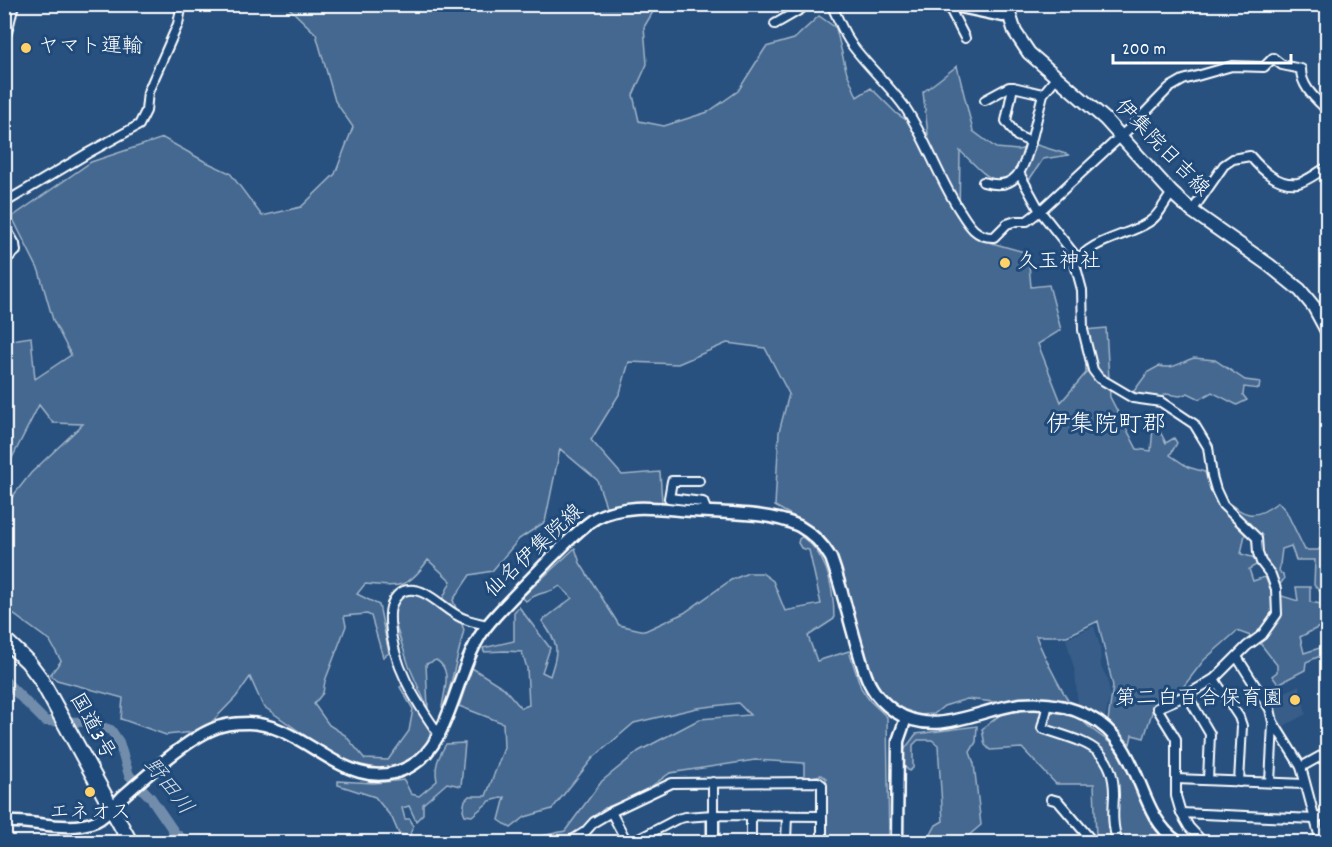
<svg xmlns="http://www.w3.org/2000/svg" width="1332" height="847" font-family="Dekko,'Klee One',sans-serif">
<rect width="100%" height="100%" fill="#28517f"/>
<filter id="ink" filterUnits="userSpaceOnUse"><feTurbulence type="fractalNoise" baseFrequency=".0167" numOctaves="2"/><feDisplacementMap in="SourceGraphic" scale="12" xChannelSelector="R" yChannelSelector="G"/><feConvolveMatrix kernelMatrix="1 2 1 2 8 2 1 2 1" color-interpolation-filters="sRGB"/></filter>
<g filter="url(#ink)">
<g fill="#375d88">
<polygon points="1094,626 1100,646 1101,667 1108,679 1110,696 1104,722 1078,707 1075,672 1066,639"/>
<polygon points="1299,685 1306,714 1280,728 1270,700"/>
</g>
<g fill="#446890" stroke="#a2b4c8" stroke-width="1.5">
<path d="M286,5H657L644,27L647,64L633,95L639,121L664,126L708,112L738,91L766,47L794,39L819,16L836,28L846,70L857,97L871,88L897,114L928,134L923,92L957,66L973,131L996,148L1018,150L1037,145L1069,155L1043,159L1029,180C989,188 986,174 960,151L959,218L992,243L1028,253L1031,287L1049,285L1061,330L1038,344L1061,402L1086,373L1085,330L1106,328L1110,397L1137,449L1151,451L1153,427L1157,426L1166,443L1174,438L1177,443L1170,455L1188,467L1205,472C1213,502 1223,512 1245,534L1241,554L1255,558L1258,564L1249,569L1253,581L1265,577L1272,593L1298,601L1296,587H1310V602L1327,605V623L1300,637L1304,653L1326,646L1327,653L1306,662L1305,670L1278,684L1272,676L1277,672V665L1256,638L1237,631L1204,660L1177,695L1154,706L1144,738L1132,735L1130,744L1108,721L1113,686L1098,621L1067,636H1036C1044,657 1067,703 1082,720C1092,732 1108,738 1117,750C1140,778 1140,818 1167,842H1101L1096,838L1094,784H1056L1022,748L990,750L985,745L982,729L1005,711L1003,703L967,699L944,706L934,714L918,715L903,712L884,698L871,681L825,543L809,525L775,506L779,432L789,394L765,348L727,343L678,364L629,362L620,393L591,440L622,475L660,472L662,502L607,509L597,480L560,449L545,522L519,539L492,571L470,575L453,600L464,630L444,711L442,707C444,691 453,669 436,660L426,664L428,709L409,666L392,614L399,598L410,593L428,600H442L451,581L428,560C407,590 399,587 365,584L357,594L379,605L389,653L383,657L371,616L367,614L344,616L346,626L325,681L323,693L314,704L329,725L345,735L365,759L388,760L409,731L413,709L400,687L404,685L430,727V741L406,764L381,769L357,764L333,755L263,706L250,677L236,697L203,731L166,735L121,719L123,698L57,680L50,675L61,661L50,641L5,608V506L31,473L83,424L53,423L39,405L5,472V341L31,337L35,379L71,355L53,320L39,271L12,217L91,162L163,138L204,161L230,173L262,216L301,207L335,174L353,127L335,101L316,34Z"/>
<path d="M1194,358L1215,360L1245,380L1260,382L1259,389L1244,387L1243,395L1247,400L1237,405L1212,392L1200,399L1188,393L1180,396L1166,394L1160,398L1137,396L1134,391L1148,372L1159,366C1174,370 1180,362 1194,358Z"/>
<path d="M1224,500C1247,516 1254,521 1278,502L1286,511L1305,550H1318L1327,542V599L1314,585L1315,560H1296L1291,546L1282,549L1279,572L1283,575L1284,579L1278,587L1264,562L1261,537L1256,530L1236,515Z"/>
<path d="M802,537C828,555 834,590 834,619L808,636L817,661L849,651L861,688L870,701L887,717L889,842H826V778L821,775L804,778V763L755,760L670,773L642,793L605,808L580,830L559,842H536L542,836L565,831L602,781L639,751L700,719L750,715L738,703L697,708L634,723L593,758L552,809L525,817L511,828L499,820L505,797L490,801L472,816L465,815L463,810L465,800L469,796H486L504,748L503,723L459,706L472,668L504,688L521,708L529,705L527,668L522,652L505,651L484,652L483,648L514,641V612L519,607L550,648L542,672L550,676C559,648 559,645 542,621L572,598L560,586C547,595 541,590 526,601L522,597L575,548L580,563L619,625L645,631L684,613L731,580L748,573H762L773,581L785,611L821,604L809,550L801,548L798,543L799,539Z"/>
<polygon points="977,726 976,742 970,752 974,764 981,825 961,842 923,842 925,838 930,836 936,825 943,821 938,745 932,740 918,740 913,745 913,768 909,771 904,766 904,750 916,734"/>
<path d="M465,743L461,786L447,783L423,804V814L416,821L409,806L402,808L405,819H410L413,825L410,836L399,834L392,818L375,797L338,785V781L374,783L404,780L411,794L419,796L437,781C434,766 438,758 446,744Z"/>
</g>
<g fill="none" stroke-linecap="round" stroke-linejoin="round">
<polyline stroke="#718dab" stroke-width="10" points="4,680 45,721 86,722 111,730 119,742 129,775 151,798 175,833 184,840 189,841 218,840 230,842"/>
<defs>
<g id="street">
<path d="M831,4C838,18 843,33 852,45C869,68 890,86 906,109C927,141 939,179 960,211C968,224 976,238 994,237L1007,224L1016,221H1027L1040,211L1134,124L1169,88L1183,80L1232,66L1264,67L1273,58L1282,65L1301,69C1301,87 1316,99 1328,111"/>
<polyline points="948,5 965,38"/>
<polyline points="775,24 801,9 799,4"/>
<polyline points="1043,94 1031,142 1017,136 1006,121 1013,87 1043,94 1056,78"/>
<polyline points="985,100 1009,87 1013,87"/>
<polyline points="1019,173 1040,211 1078,259"/>
<path d="M983,182C1017,192 1023,169 1031,142"/>
<path d="M1172,193C1164,203 1160,215 1149,222C1126,237 1091,239 1075,264L1082,290L1083,330L1093,370L1099,378L1133,398L1161,402L1194,424L1208,447L1212,476L1216,490L1223,505L1257,538L1258,553L1261,562L1271,575L1276,589L1277,614L1262,635L1247,646L1214,679L1187,695L1157,708L1176,739V796L1181,813L1189,827L1203,842"/>
<polyline points="4,203 88,153 139,125 146,111 148,92 178,24 182,4"/>
<path d="M1192,211L1224,165L1233,159L1250,156C1262,170 1278,186 1298,183C1308,181 1319,171 1328,167"/>
<polyline points="4,225 15,244 16,251 4,261"/>
<polyline points="699,481 672,481 669,498 703,502 707,512"/>
<polyline points="1237,657 1270,709 1273,722 1301,767 1321,842"/>
<polyline points="1214,679 1239,717 1242,726 1239,782"/>
<polyline points="1187,695 1210,734 1208,780"/>
<path d="M1048,704L1042,728C1080,742 1115,744 1114,796C1113,812 1112,827 1118,842"/>
<path d="M440,736C416,702 392,665 390,622C390,616 389,611 392,604C395,597 399,591 408,590C428,587 446,613 465,619C472,622 480,623 487,625"/>
<polyline points="1301,767 1328,752"/>
<polyline points="1176,779 1305,784"/>
<polyline points="1270,782 1273,724"/>
<polyline points="1051,799 1058,801 1093,842"/>
<polyline points="611,812 627,842"/>
<polyline points="1181,813 1315,819 1328,812"/>
<polyline points="713,815 713,782"/>
<polyline points="751,815 751,842"/>
<polyline points="569,842 585,832 594,822 611,812 672,783 818,782 822,785 822,842"/>
<polyline points="633,842 677,819 685,817 713,815 822,816"/>
<polyline points="786,842 787,815"/>
</g>
<g id="secondary">
<polyline points="946,4 1003,16 1009,14"/>
<path d="M4,822C33,820 69,833 96,821C106,817 115,804 122,797C145,777 186,740 213,729C223,724 236,723 248,723C306,723 348,799 409,767C454,744 454,663 490,622C509,600 530,580 550,559C565,545 579,528 596,518C609,511 622,509 636,508C655,507 674,510 692,511C724,513 770,512 799,526C813,534 823,544 831,558C842,588 849,620 858,650C862,663 865,677 872,688C877,697 886,705 894,711C935,739 978,709 1021,704C1044,702 1067,705 1088,716C1145,745 1134,812 1178,842"/>
<polyline points="713,842 713,815"/>
<polyline points="897,842 898,741 906,718"/>
</g>
<polyline id="primary" points="1006,4 1015,32 1029,53 1105,119 1172,193 1192,211 1269,265 1300,290 1314,307 1328,333"/>
<g id="highway">
<polyline points="4,32 11,4"/>
<polyline points="4,639 28,662 40,678 130,842"/>
</g>
</defs>
<use href="#street" stroke="#fff" stroke-width="12"/>
<use href="#secondary" stroke="#fff" stroke-width="15"/>
<use href="#primary" stroke="#fff" stroke-width="16"/>
<use href="#highway" stroke="#fff" stroke-width="18"/>
<use href="#street" stroke="#1f4a7a" stroke-width="8"/>
<use href="#secondary" stroke="#1f4a7a" stroke-width="10"/>
<use href="#primary" stroke="#1f4a7a" stroke-width="12"/>
<use href="#highway" stroke="#1f4a7a" stroke-width="14"/>
</g>
</g>
<g fill="#ffd166" stroke="#1f4a7a" stroke-width="2">
<circle cx="26" cy="48" r="6"/>
<circle cx="1005" cy="263" r="6"/>
<circle cx="1295" cy="700" r="6"/>
<circle cx="90" cy="792" r="6"/>
</g>
<g text-anchor="middle" dominant-baseline="central" stroke-width="6" stroke-linejoin="round" paint-order="stroke">
<g font-size="21" fill="#fff" stroke="#1f4a7a" text-anchor="start">
<text x="38" y="48">ヤマト運輸</text>
<text x="1017" y="263">久玉神社</text>
<text x="1283" y="700" text-anchor="end">第二白百合保育園</text>
<text x="90" y="814" text-anchor="middle">エネオス</text>
</g>
<g font-size="21" fill="#fff" stroke="#1f4a7a">
<text transform="translate(1161 149) rotate(46)">伊集院日吉線</text>
<text transform="translate(535 552) rotate(-43)">仙名伊集院線</text>
<text transform="translate(91 727) rotate(61)">国道3号</text>
</g>
<g font-size="22" font-style="italic" fill="#d4dde6" stroke="#1f4a7a">
<text transform="translate(167 787) rotate(52)">野田川</text>
</g>
<g font-size="24" fill="#fff" stroke="#1f4a7a">
<text x="1106" y="426">伊集院町郡</text>
</g>
</g>
<rect width="1332" height="847" fill="none" stroke="#1f4a7a" stroke-width="24"/>
<rect x="12" y="12" width="1308" height="823" fill="none" stroke="#fff" stroke-width="2" filter="url(#ink)"/>
<path d="M1113 54v9h178v-9" fill="none" stroke="#ffffff" stroke-width="3"/>
<text x="1122" y="54" font-size="18" fill="#ffffff" stroke="#1f4a7a" stroke-width="4.5" paint-order="stroke">200 m</text>
</svg>
